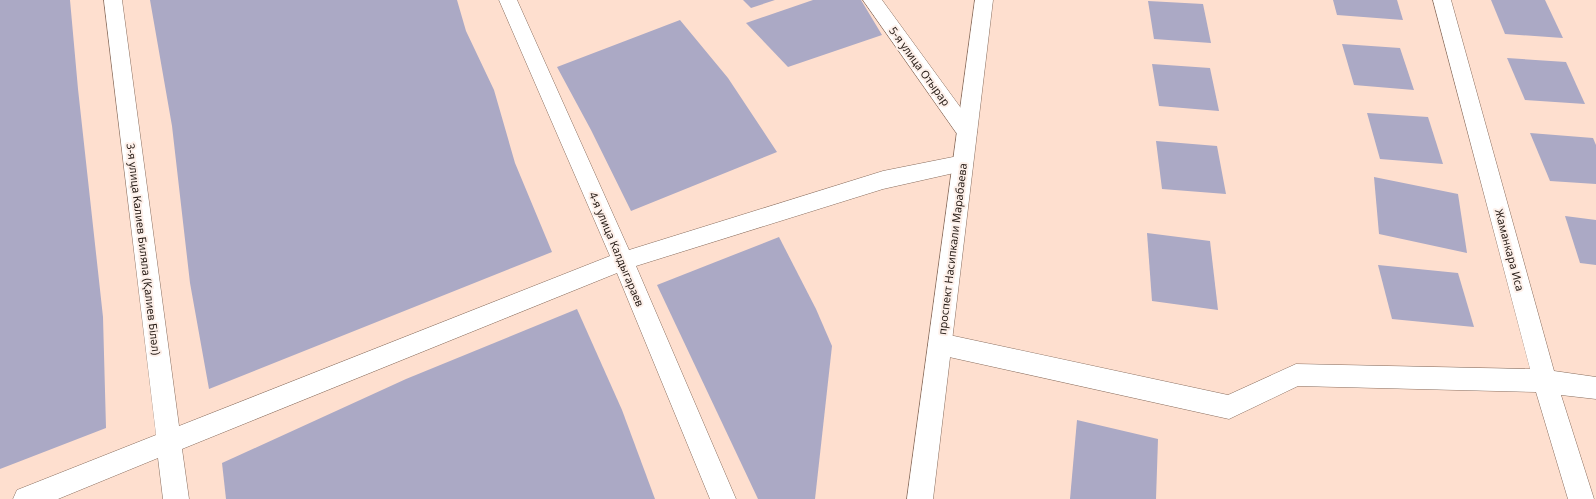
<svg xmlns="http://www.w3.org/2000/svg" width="1596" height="499" font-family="'Noto Sans',sans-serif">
<rect width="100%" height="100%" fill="#fedfcf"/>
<g fill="#aba9c5">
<polygon points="0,0 70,0 78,89 103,317 106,428 0,469"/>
<polygon points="150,0 457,0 466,31 494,90 515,163 552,252 209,389 190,283 172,126"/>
<polygon points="743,0 775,0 751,8"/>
<polygon points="813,0 861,0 882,35 788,67 746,23"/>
<polygon points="1333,0 1397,0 1403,20 1337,15"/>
<polygon points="1491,0 1545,0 1563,38 1505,34"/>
<polygon points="1148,1 1203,4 1211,43 1154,39"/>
<polygon points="680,20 728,78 777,152 631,211 591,130 557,67"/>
<polygon points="1342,44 1400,48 1414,90 1354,85"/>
<polygon points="1507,58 1566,62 1585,104 1525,100"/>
<polygon points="1152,64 1210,68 1219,111 1159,106"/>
<polygon points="1367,113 1428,117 1443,164 1380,159"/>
<polygon points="1530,133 1593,138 1596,145 1596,184 1550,181"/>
<polygon points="1156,141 1217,146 1226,194 1162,189"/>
<polygon points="1374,177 1458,194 1467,253 1379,234"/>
<polygon points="1565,216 1596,220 1596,265 1580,263"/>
<polygon points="1147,233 1210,241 1218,310 1152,301"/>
<polygon points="779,237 816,309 832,346 815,499 758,499 657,285"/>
<polygon points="1378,265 1458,273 1474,327 1392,319"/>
<polygon points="577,309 622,410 655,499 226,499 222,463 406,379"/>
<polygon points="1077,420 1158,439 1156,499 1070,499"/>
</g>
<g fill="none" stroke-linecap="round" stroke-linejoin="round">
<defs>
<g id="minor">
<polygon points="104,0 122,0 179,426 610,256 499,0 517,0 629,250 883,171 963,155 970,157 973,163 970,169 963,171 883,189 636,266 736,499 710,499 617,273 182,449 189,499 163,499 158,458 58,499 13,499 17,490 156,435"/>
<polygon points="863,0 882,0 974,126 977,132 974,138 967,140 960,138"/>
<polygon points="1433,0 1451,0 1554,371 1596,377 1596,399 1561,395 1594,499 1568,499 1536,392 1298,386 1229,419 940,355 932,352 928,344 932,336 940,333 1228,395 1296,364 1530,369"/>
</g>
<polygon id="major" points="975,0 993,0 933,499 907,499"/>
</defs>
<use href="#minor" stroke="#896e5f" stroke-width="1"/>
<use href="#major" stroke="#896e5f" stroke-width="1"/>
<use href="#minor" fill="#fff" fill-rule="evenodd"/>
<use href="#major" fill="#fff" fill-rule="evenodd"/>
</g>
<g text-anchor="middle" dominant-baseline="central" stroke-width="4" stroke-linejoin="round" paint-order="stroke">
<g font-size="11" fill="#261b15" stroke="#fdf0ea">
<text transform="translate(920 66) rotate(54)">5-я улица Отырар</text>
<text transform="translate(144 249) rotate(83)">3-я улица Калиев Биляла (Қалиев Біләл)</text>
<text transform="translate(617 249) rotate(67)">4-я улица Калдыгараев</text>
<text transform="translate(952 249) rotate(-83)">проспект Насипкали Марабаева</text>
<text transform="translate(1510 250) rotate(75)">Жаманкара Иса</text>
</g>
</g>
</svg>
